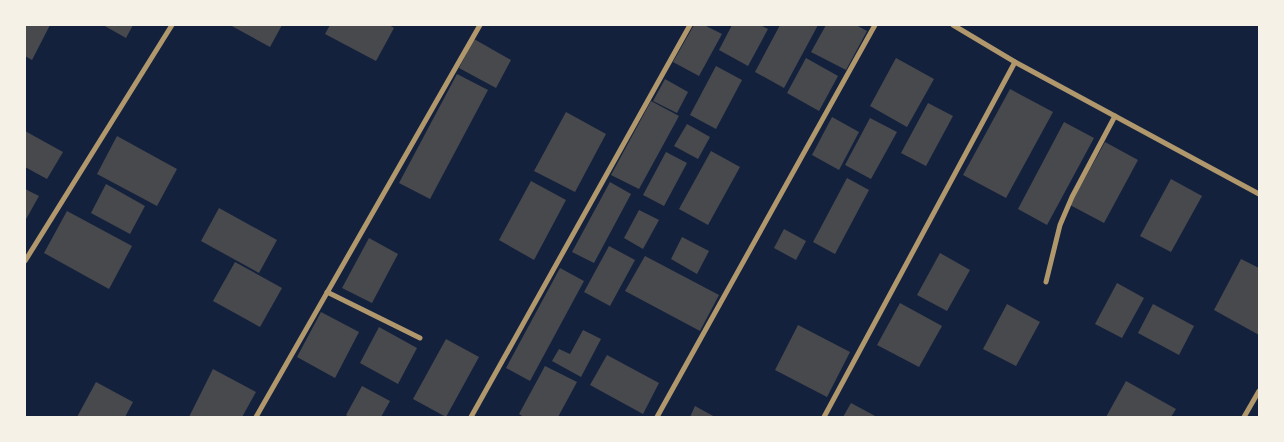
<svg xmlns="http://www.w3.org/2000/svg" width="1284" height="442" font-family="'Nunito Sans',sans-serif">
<rect width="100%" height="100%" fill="#14213d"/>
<g fill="#48494c">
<polygon points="25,25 50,25 32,60 25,56"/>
<polygon points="103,25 133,25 126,38"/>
<polygon points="230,25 282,25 270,47"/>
<polygon points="330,25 389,25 394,28 376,61 325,34"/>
<polygon points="694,25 704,25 722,34 699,76 673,62"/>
<polygon points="732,25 760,25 768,29 748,66 719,50"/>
<polygon points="780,25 818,25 784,88 755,72"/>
<polygon points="826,25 856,25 867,31 846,70 811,52"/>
<polygon points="474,39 511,60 496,88 459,68"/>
<polygon points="806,58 838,76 819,111 787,93"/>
<polygon points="896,58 934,79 907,127 870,106"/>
<polygon points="716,66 742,80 716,129 690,115"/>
<polygon points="457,74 488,90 430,199 399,183"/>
<polygon points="665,79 688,92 677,113 653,101"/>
<polygon points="1010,89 1053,112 1006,198 963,175"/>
<polygon points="651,101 679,116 639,189 611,175"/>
<polygon points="928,103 953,116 926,166 901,153"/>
<polygon points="566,112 606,134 575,192 534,171"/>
<polygon points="832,117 859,132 839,170 812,155"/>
<polygon points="870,118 897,132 871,179 845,165"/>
<polygon points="1064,122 1094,138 1047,225 1018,209"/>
<polygon points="687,124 710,137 698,159 674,146"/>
<polygon points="25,131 63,152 47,179 25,167"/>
<polygon points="117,136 177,169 157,206 97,174"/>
<polygon points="1105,142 1138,160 1104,223 1070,205"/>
<polygon points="711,151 740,167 708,225 679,209"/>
<polygon points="666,152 687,163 664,206 643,195"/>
<polygon points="847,178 869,190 835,254 813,242"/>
<polygon points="1171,179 1202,196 1171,252 1140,236"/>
<polygon points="531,181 566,200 534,260 499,240"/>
<polygon points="610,182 631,194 594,263 572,252"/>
<polygon points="106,184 145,206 130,234 91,213"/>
<polygon points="25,189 39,196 25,221"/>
<polygon points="219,208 277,240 259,273 201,241"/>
<polygon points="639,210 659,220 643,249 624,238"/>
<polygon points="67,211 132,246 109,289 44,253"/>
<polygon points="784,229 806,241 796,260 774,248"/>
<polygon points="682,237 709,251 697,274 671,259"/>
<polygon points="369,238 398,254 372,303 342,288"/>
<polygon points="609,246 635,260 610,306 584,292"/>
<polygon points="940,253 970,270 947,311 917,295"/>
<polygon points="645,256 719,295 700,331 625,291"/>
<polygon points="1241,259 1259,268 1259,335 1214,310"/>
<polygon points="235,262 282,288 260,327 213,301"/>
<polygon points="560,268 584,281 530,381 506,368"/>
<polygon points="1117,283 1144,298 1122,338 1095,324"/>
<polygon points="900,303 942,326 919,367 877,345"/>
<polygon points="1007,304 1040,322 1016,366 983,349"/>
<polygon points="1153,304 1194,326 1179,355 1138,333"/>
<polygon points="321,312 359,332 335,378 297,357"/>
<polygon points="798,325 850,352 827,397 775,370"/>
<polygon points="379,327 417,348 398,384 360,363"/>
<polygon points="583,330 601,339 581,377 552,361 559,349 570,354"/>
<polygon points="446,339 479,357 446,417 413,399"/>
<polygon points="607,355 659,383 643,414 590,385"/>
<polygon points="545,366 577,382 558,417 524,417 519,414"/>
<polygon points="213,369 256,392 242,417 189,417"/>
<polygon points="1126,381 1176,409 1171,417 1106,417"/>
<polygon points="96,382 133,402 125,417 77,417"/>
<polygon points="362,386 390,401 381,417 349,417 346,415"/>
<polygon points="851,403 877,417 843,417"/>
<polygon points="695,406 715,417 690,417"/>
</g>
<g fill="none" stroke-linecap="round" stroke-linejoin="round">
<g stroke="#b1986c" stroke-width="5">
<polyline points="953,25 1015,62 1259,194"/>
<polyline points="25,261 172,25"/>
<polyline points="1046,282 1060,225 1072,197 1115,116"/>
<polyline points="327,292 420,338"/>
<polyline points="256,417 480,25"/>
<polyline points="471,417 690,25"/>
<polyline points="657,417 875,25"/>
<polyline points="824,417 1015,62"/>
<polyline points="1244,417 1259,391"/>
</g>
</g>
<rect width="1284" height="442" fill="none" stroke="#f6f1e7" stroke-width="52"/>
</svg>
